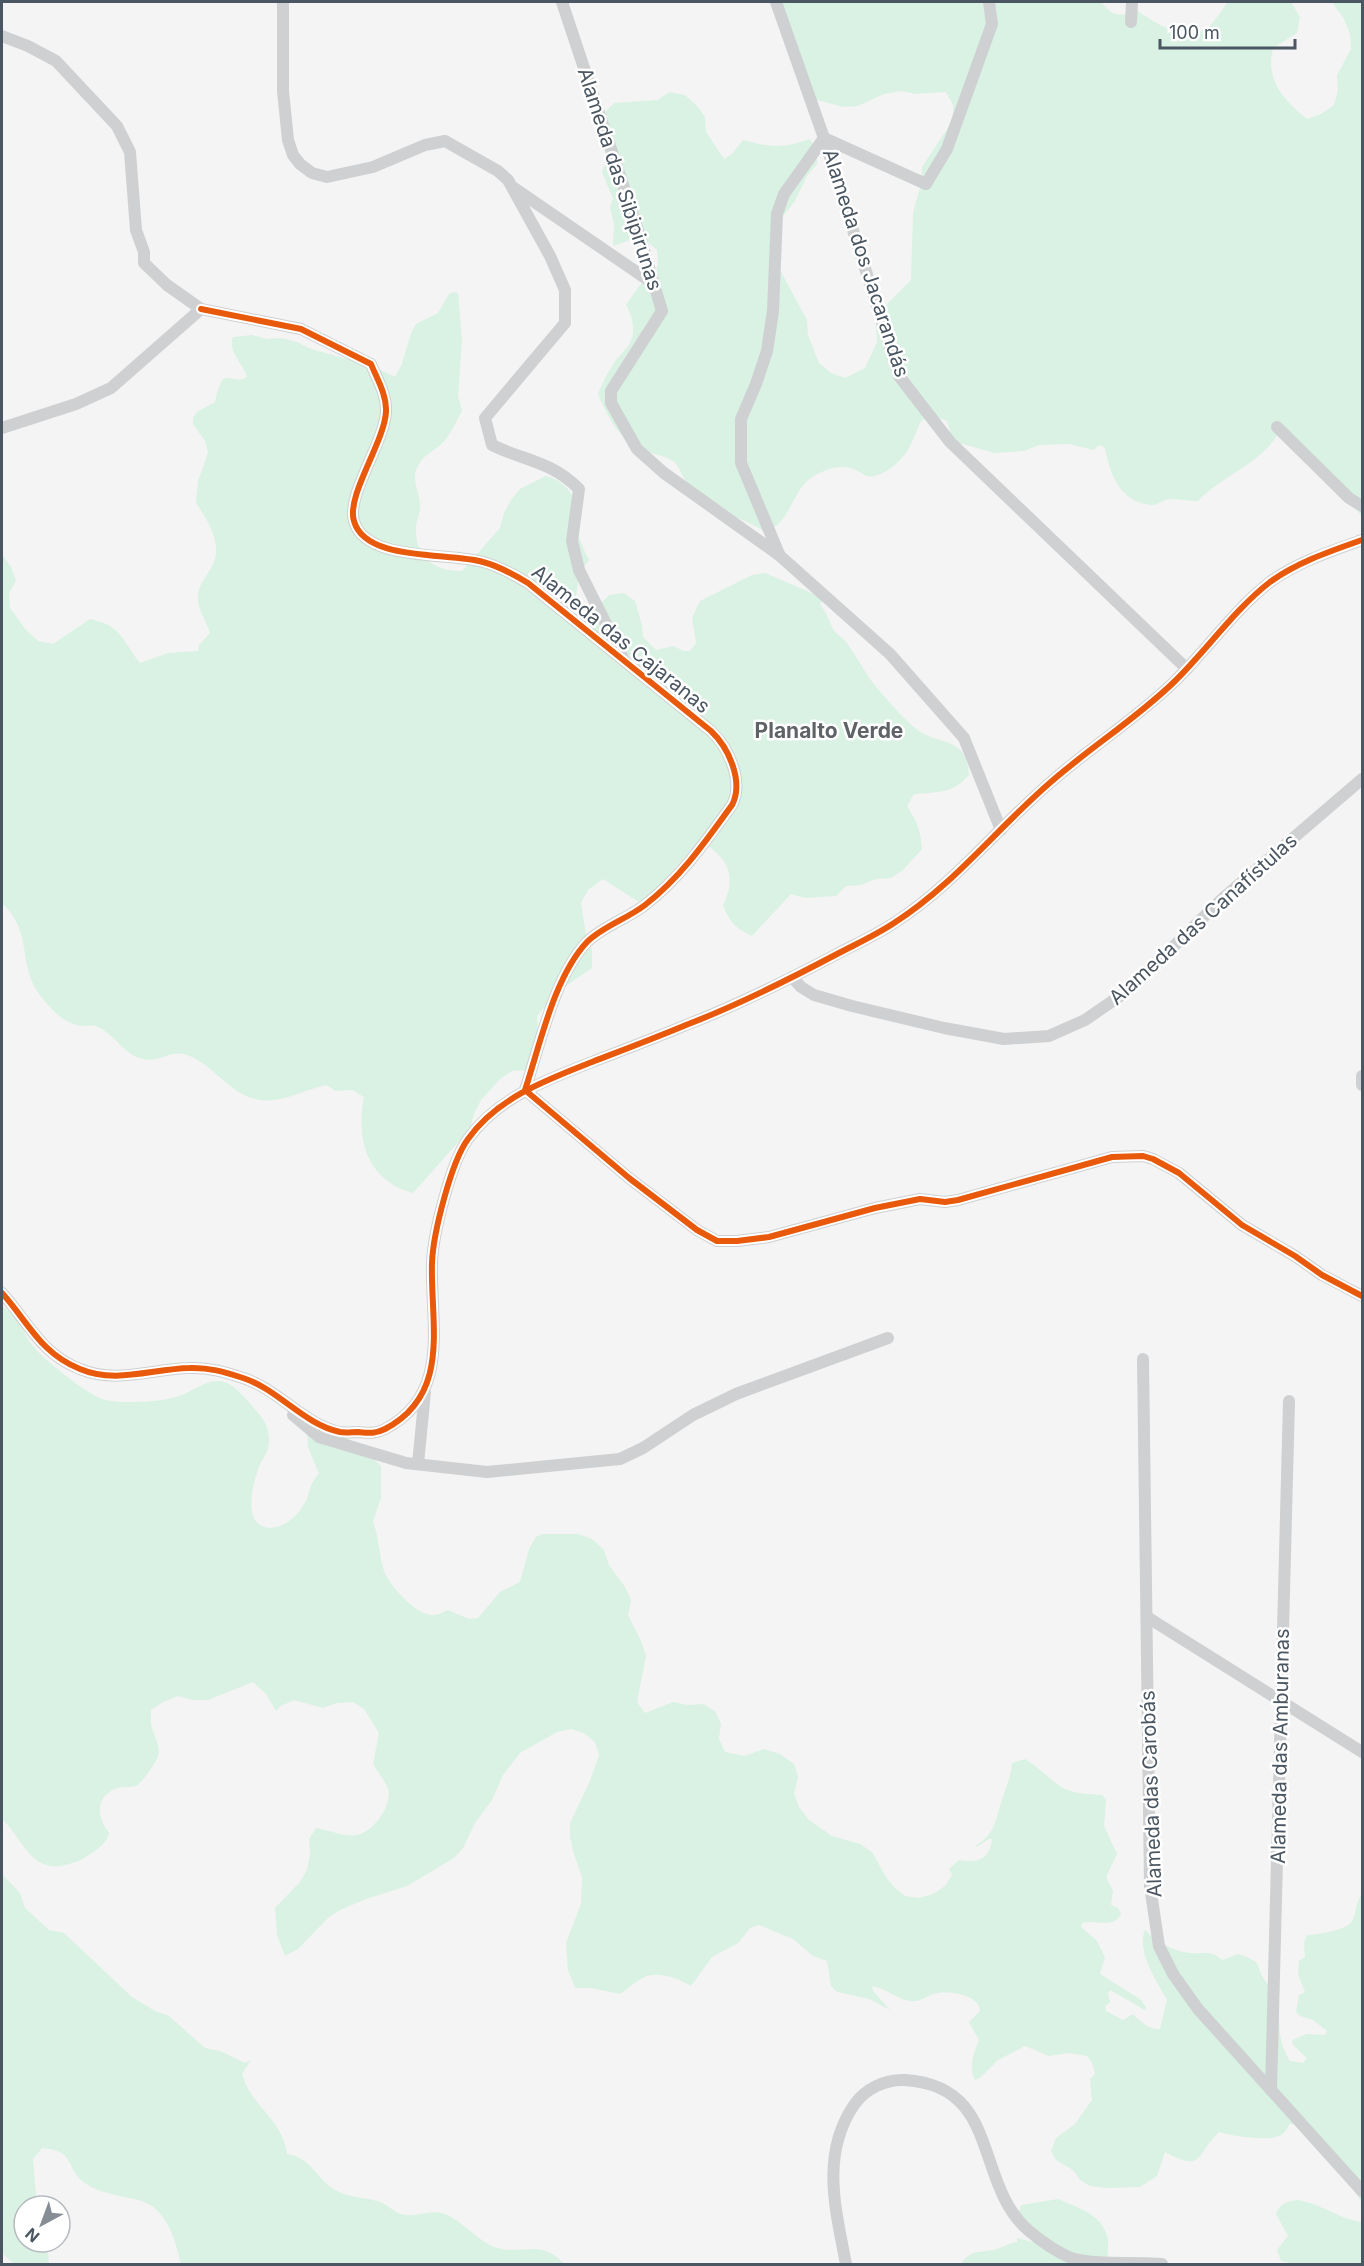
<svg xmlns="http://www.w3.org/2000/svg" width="1364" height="2266" font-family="Inter,sans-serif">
<rect width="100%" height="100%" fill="#f4f4f4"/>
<g fill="#d9f2e3">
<path d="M773,2H1101C1113,17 1119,17 1137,11C1160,25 1192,49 1214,21C1219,15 1223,8 1228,2H1291L1300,17L1297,33L1273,48C1265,81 1284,100 1307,119L1321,114L1334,105L1338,90L1337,75L1351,49L1350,34L1344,19L1332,2H1362V516L1280,429C1266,462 1222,475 1198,501C1188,501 1179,499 1170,499C1164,499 1158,505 1152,505C1120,503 1110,474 1105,448L1099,445L1094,450L1069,444L1039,445L1024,451L994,453L963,444L954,445L947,421L933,415L921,421C916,431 912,445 905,454C898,464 880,479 867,476C861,474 856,469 850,468C839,464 821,471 811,478C790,493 793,521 765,532C746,519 722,514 705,500C698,494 690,487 685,480C681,474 679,465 673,461C662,454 649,454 638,449C618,437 607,415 598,394C603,382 608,372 616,360C619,355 625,351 628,346C637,334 633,317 626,305L640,285L653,279L658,265L657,250L645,240H630L613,246L614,224L610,207L613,199L602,172L607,158L597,128L602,115L614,103L658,100L669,92L685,95L697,106L705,117L706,132L724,159L732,154L743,140C769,147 783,149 809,139L817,148V164L807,176L795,201L777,224L780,270L807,320L808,335L819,363L831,373L845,378L865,368L877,342L876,327L879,312L911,280L913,213L921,184L922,167L953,120V105L946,92L916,94L901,91L884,94L858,106L843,107L814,99Z"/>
<path d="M454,292L458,293L462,340L458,396L462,411C455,423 450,437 439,446C432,452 424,455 419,464C410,478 419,489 420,504C421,512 417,518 416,526C414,556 434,572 462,571L500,528L504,513L511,500L520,489L546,476C560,480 572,489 575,504C576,511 575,517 576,524C578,537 583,548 589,560L579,574L576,597L571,609L572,615L580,622L587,623L591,621L599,605L609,595L624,593L635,601L642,625L643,637L656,650L673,646L684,651H690L696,643L692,618L700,601L752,575L765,573L816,595L823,600L820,604C826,612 829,620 833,629C836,634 842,637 846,642C857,656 865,674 877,688C888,701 902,717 915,728C939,748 966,733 969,775C952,794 938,792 914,794L907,806C917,821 921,832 922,849L903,870L891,878L876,879L861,885L846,886L836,896L806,898L791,894L752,936C736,928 730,923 723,905C738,876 727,855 699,841L652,894L639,902L603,879L588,890L581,903L586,935L592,950V968L560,990L537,1016L538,1032L527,1070L512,1071L500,1079L481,1100L474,1114L470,1129L413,1193C366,1180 356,1139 364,1097L352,1090L336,1091L326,1085C304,1090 282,1103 260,1100C230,1096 215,1065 187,1055C170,1049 160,1063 143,1059C123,1055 114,1032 95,1026C91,1025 86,1026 81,1026C69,1024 59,1017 51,1008C45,1002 38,993 34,986C19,955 31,931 2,903V554L11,567L16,581L9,593L10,608L26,630L38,641L53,644L90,619C121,625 122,640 140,663L168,653L198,651L199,645L210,633C206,620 196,607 198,593C200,583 209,573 213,564C223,544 207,519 196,503L198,481L208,453L205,441L193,424V418L197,412L215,402C224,361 228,387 247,377C244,364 227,352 233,337L252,335L267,339L282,338L297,342L311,349L372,366L395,377L402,364L411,333L416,324L438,313L449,294Z"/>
<path d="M2,1306C18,1315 22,1331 32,1345C43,1359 83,1391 100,1398C116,1405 159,1402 176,1397C192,1393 209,1375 227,1383C236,1386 252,1406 259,1414C267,1423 271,1436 268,1448C267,1453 263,1459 260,1464C254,1479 243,1518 262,1526C277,1533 295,1519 303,1506C310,1496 309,1482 319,1474L308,1447L307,1432L334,1430L357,1444L381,1466V1498L373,1521C379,1538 379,1555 384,1571C389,1585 418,1618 435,1615C439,1615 444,1611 448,1610L469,1619L478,1618L500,1592L520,1582L529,1549L536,1537L542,1534H578L592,1539L604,1550L609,1565L625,1587L631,1600L628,1615L641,1641L646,1656L637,1702L645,1713L673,1702L688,1705L703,1704L715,1711L721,1724L719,1739L725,1752L744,1756L764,1749L780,1754L794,1764L798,1777L794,1794L799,1807L809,1820L832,1836L860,1844L872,1852L886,1877L894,1887L905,1896L919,1898L933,1894L945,1886L952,1875L949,1869L959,1860C977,1863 990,1860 992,1839H989L978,1846H975C994,1835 995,1823 1001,1803C1005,1789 1011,1778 1012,1763L1025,1759C1038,1767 1047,1777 1060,1786C1071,1794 1089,1794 1102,1795L1106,1800L1104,1826L1117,1854L1106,1877L1113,1891L1111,1905L1118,1908L1121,1914C1113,1930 1095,1919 1082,1923L1081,1927L1097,1941L1105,1957L1100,1974L1140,1999L1146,2007L1145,2010L1143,2009L1110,1990L1108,1994L1110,2002L1105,2006L1106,2011L1123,2020L1133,2014C1140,2021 1149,2030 1160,2029L1167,2000C1157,1981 1136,1952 1145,1930C1157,1942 1174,1952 1191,1953C1205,1954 1211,1950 1222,1960L1238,1954C1266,1963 1253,1964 1266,1982C1269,1988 1275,1992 1279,1997C1279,2019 1277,2042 1290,2061L1303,2063L1307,2058L1293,2045L1292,2040L1307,2034L1325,2035L1327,2031L1313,2020L1300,2016L1296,2012L1299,1995L1305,1992L1298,1974L1299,1961L1305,1957L1304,1943L1307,1935C1317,1935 1347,1930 1352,1921C1357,1912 1355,1902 1362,1894V2203L1347,2178L1296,2124H1290C1287,2128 1285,2133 1281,2135C1269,2142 1232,2136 1219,2132C1195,2155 1204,2173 1165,2152L1157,2176L1140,2187L1105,2188L1090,2186L1080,2180L1073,2170L1056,2160L1051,2151L1056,2138L1075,2124L1092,2100L1090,2079L1095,2074L1092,2063L1087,2056L1069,2053L1049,2056L1025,2046L998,2060L980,2078L975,2080C968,2068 974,2052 979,2040L969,2022L980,2011C979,1994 947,1990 933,1994C926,1997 919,2002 911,2001C898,2000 886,1988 872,1986L873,1991L890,2010L869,1999L837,1992L831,1986L827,1961L813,1956L793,1939L759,1925L750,1928L738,1943L712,1957L691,1986C677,1978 660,1971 644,1977C636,1981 628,1989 620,1994L591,1988H575L568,1970L566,1943L581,1904L582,1877L573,1851L570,1836V1823L590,1781L599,1755L595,1742L584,1733L571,1729L557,1732L520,1753L503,1775L492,1800L475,1823L463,1848L454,1858L407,1886L366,1899L340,1910L328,1918L298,1949L285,1956L277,1935L275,1908L300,1882L307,1870L310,1854L309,1839L316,1828C329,1830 343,1837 357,1835C374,1832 393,1804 388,1788C385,1781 377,1771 373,1764L379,1733L364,1709L353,1702L337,1703L323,1708L294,1700L281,1706L276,1711L266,1694L253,1682L208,1700H193L178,1696L163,1702L151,1710C151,1715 151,1720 151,1724C153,1735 161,1745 158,1756C156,1762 142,1783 136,1786C131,1788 123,1786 117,1788C94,1797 97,1817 109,1833C107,1844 95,1851 87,1856C80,1861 73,1863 65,1865C32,1874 22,1838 2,1819Z"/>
<path d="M2,1874L20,1893L25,1908L49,1930L64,1933L132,1997L155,2011L169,2016L205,2048L220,2051L245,2063L251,2060L242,2074C252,2108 282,2118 287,2154C313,2158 316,2180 337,2191C351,2198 363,2197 377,2201C386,2203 392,2211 401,2214C414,2218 428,2210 442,2213C459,2218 475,2238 492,2246C517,2258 540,2236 564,2264H181C176,2243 168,2212 146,2203C136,2198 125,2198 115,2195C104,2192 94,2190 85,2183C64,2169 78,2151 42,2148L33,2159L37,2206H24V2242H47L49,2264H14L4,2255L2,2249Z"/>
<path d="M1058,2199C1080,2209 1103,2214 1108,2240C1109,2248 1106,2257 1108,2264H961C970,2249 980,2253 994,2250C1002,2248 1009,2243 1017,2242V2238L1033,2242L1017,2216L1021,2205Z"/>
<path d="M1297,2200C1323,2204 1336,2218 1362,2222V2264H1294L1281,2261L1277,2250L1288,2236L1276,2214C1280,2203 1286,2202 1297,2200Z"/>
</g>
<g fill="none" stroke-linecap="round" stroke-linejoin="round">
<g stroke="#ced0d2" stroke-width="12">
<path d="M283,2V91L288,140L293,155L300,164L312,173L327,177L373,167L425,145L445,141L498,171L508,180L550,256L565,290V323L485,418L492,445C525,461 551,461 579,489L572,541L579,570L622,656"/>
<polyline points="562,2 636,224 662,311 611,391 611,403 637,449 664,473 779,555 890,654 964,738 1001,830"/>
<polyline points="776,2 824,138 899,376 950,442 1187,669"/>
<polyline points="1131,22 1132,2"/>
<polyline points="2,36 28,46 56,61 117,126 130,152 136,230 144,252 144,263 167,285 201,309 111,388 76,404 2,428"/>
<polyline points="514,188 654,284"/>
<path d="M201,309L301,329L371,364C377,379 387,395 386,412C384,443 346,496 354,521C365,562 449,552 483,562C499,566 513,574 528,583L711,731C729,748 744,782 732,805C706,841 681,877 645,905C627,919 603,926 587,942C554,977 540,1045 525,1090L629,1178L697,1230L717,1241H737L769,1237L875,1208L920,1199L945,1202L958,1200L1112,1157L1143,1156L1153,1159L1179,1173L1242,1225L1295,1256L1322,1275L1362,1296"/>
<polyline points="1277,427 1349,498 1362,506"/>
<polyline points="779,554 741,463 741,419 756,384 767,351 773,311 777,214 784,194 824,138 926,184 947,149 992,24 989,2"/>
<polyline points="792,977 801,987 814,995 852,1006 944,1028 1004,1039 1049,1036 1085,1020 1130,989 1221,900 1362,779"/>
<polyline points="1362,1076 1362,1085"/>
<path d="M2,1293C28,1322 41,1354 80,1369C115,1384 152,1369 189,1368C208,1367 225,1372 243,1378C278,1389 303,1424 340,1432C346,1433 352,1432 358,1432C369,1433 375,1434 385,1429C452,1394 430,1323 432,1263C433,1234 451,1162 468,1139C497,1098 546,1080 592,1062C623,1050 655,1038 686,1025C738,1005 788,980 837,954C856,944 876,935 894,923C954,885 998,827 1052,781C1091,747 1137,718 1174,682C1207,650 1234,610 1270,582C1298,562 1331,551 1362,540"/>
<polyline points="1143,1359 1150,1886 1159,1946 1173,1974 1198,2009 1362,2191"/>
<polyline points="293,1415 319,1437 406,1463 487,1472 620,1459 643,1448 693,1415 736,1394 888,1338"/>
<polyline points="418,1464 425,1392"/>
<polyline points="1147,1617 1362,1752"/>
<polyline points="1271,2090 1289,1401"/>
<path d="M846,2264C836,2211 820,2155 854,2105C865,2089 885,2079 905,2080C1002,2086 973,2183 1029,2231C1041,2241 1057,2252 1071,2258C1099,2266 1133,2261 1162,2264"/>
</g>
<defs>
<g id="cycleway">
<path d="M201,309L301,329L371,364C377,379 387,395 386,412C384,443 346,496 354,521C365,562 449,552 483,562C499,566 513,574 528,583L711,731C729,748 744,782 732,805C706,841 681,877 645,905C627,919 603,926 587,942C554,977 540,1045 525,1090L629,1178L697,1230L717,1241H737L769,1237L875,1208L920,1199L945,1202L958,1200L1112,1157L1143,1156L1153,1159L1179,1173L1242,1225L1295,1256L1322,1275L1362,1296"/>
<path d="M2,1293C28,1322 41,1354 80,1369C115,1384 152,1369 189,1368C208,1367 225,1372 243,1378C278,1389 303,1424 340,1432C346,1433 352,1432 358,1432C369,1433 375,1434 385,1429C452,1394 430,1323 432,1263C433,1234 451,1162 468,1139C497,1098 546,1080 592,1062C623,1050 655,1038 686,1025C738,1005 788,980 837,954C856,944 876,935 894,923C954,885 998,827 1052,781C1091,747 1137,718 1174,682C1207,650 1234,610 1270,582C1298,562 1331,551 1362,540"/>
</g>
</defs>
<use href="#cycleway" stroke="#fff" stroke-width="10"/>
<use href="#cycleway" stroke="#e8590c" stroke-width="6"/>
</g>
<g text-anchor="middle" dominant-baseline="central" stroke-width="5" stroke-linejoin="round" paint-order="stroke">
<g font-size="20" fill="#4a5661" stroke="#fff">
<text transform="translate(620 179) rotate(72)">Alameda das Sibipirunas</text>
<text transform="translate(866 263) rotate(72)">Alameda dos Jacarandás</text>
<text transform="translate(621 639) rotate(39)">Alameda das Cajaranas</text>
<text transform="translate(1203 919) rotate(-42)">Alameda das Canafístulas</text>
<text transform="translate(1280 1746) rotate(-89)">Alameda das Amburanas</text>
<text transform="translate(1151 1794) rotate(-92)">Alameda das Carobás</text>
</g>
<g font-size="21" font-weight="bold" fill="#5f6368" stroke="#fff">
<text x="829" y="730">Planalto Verde</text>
</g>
</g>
<rect width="1364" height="2266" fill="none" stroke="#4a5661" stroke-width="6"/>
<g transform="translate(42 2224) rotate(221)"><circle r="28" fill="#ffffff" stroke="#b7bbc0" stroke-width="1.5"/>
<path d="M0-4.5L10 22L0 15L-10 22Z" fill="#868d94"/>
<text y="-9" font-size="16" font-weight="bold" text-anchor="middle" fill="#4a5661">N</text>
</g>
<path d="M1160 39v9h135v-9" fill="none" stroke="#4a5661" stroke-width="3"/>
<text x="1169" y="39" font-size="18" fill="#4a5661" stroke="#ffffff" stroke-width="4.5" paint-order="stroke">100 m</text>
</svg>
